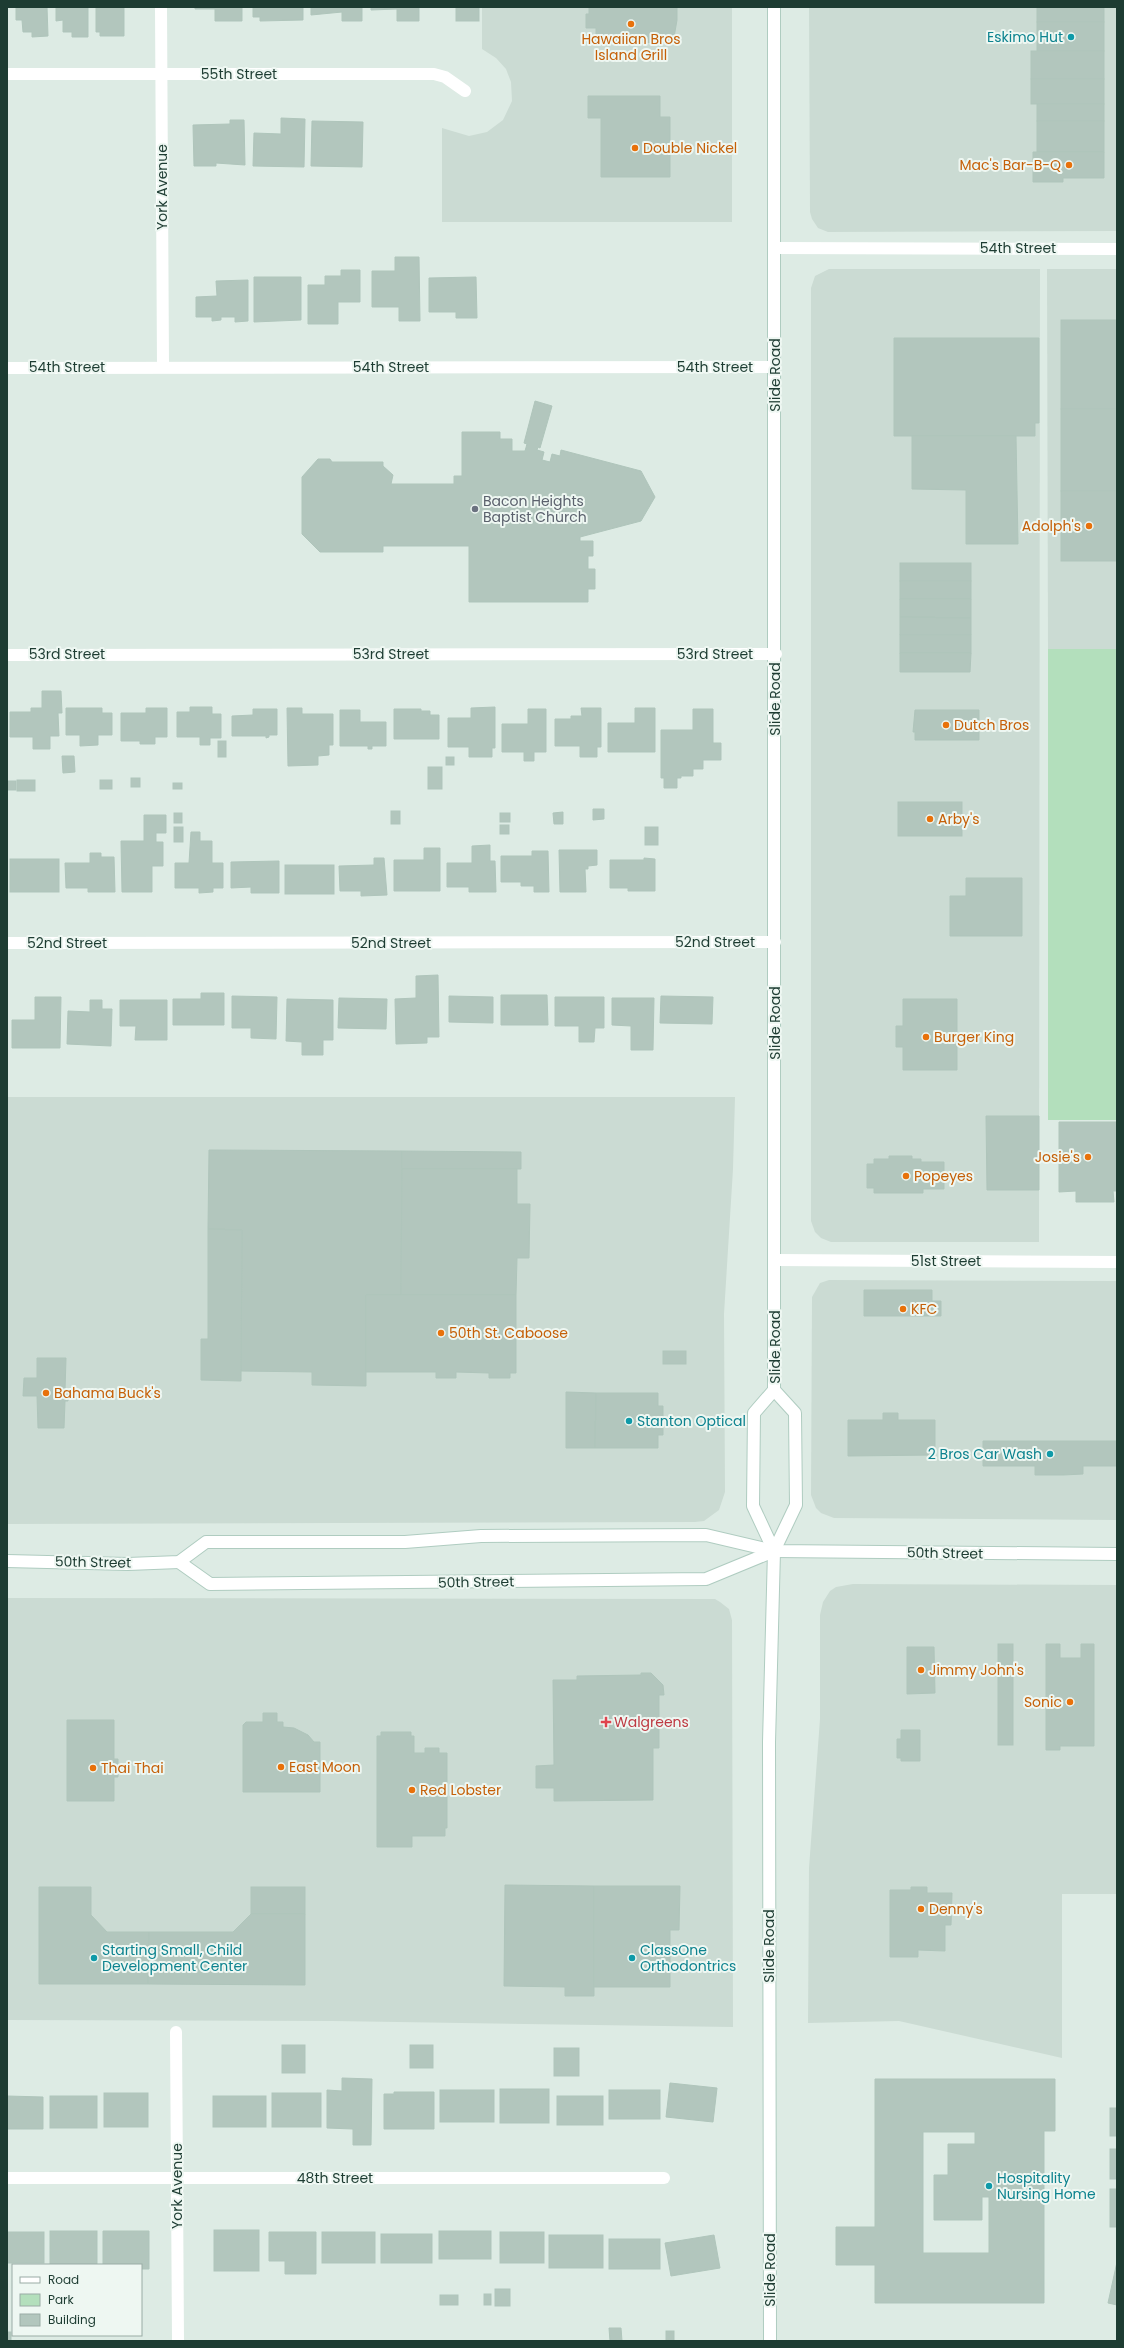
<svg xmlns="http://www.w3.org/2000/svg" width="1124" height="2348" font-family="Poppins,sans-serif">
<rect width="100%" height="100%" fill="#ddebe4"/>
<g fill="#cbdbd3">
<polygon points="482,7 732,7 732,222 442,222 442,128 469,136 487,132 503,120 512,101 511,82 506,69 496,58 482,49"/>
<polygon points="809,7 1117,7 1117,231 828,232 818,228 812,219 810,212"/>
<polygon points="829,269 1040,269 1039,1242 831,1242 821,1238 815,1232 811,1221 811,288 815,276"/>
<polygon points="1047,269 1117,269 1117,649 1048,649"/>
<polygon points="7,1097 735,1097 733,1169 724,1314 725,1492 719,1510 704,1521 695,1522 7,1524"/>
<polygon points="829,1280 1117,1281 1117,1520 834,1518 821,1513 816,1508 811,1495 812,1297 820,1283"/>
<polygon points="853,1584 1117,1585 1117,1894 1062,1894 1062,2058 899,2021 808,2023 809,1868 820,1719 820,1615 823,1602 830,1591 836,1587"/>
<polygon points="7,1598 715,1599 720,1602 729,1609 732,1620 733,2027 333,2021 7,2020"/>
</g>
<rect fill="#b3dfbc" x="1048" y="649" width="69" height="471"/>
<g fill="#b2c6bd" stroke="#afc5bb" fill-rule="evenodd">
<polygon points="16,7 47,7 48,36 32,37 32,32 23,32 22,20 16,20"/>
<polygon points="56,7 88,7 88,37 72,37 72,32 63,32 63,20 56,21"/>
<polygon points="96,7 124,7 124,36 100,36 100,32 96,32"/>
<polygon points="195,7 242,7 242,21 215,21 215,9 195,9"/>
<polygon points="253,7 303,7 303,20 260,21 260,17 253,17"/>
<polygon points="311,7 362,7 362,21 342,21 342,12 311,15"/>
<polygon points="371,7 419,7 419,21 397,21 397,9 371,10"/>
<rect x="456" y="7" width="23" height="14"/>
<polygon points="589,7 677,7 677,20 673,43 596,41 596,28 586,28 586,14 589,14"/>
<rect x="1037" y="7" width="67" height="15"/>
<rect x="1037" y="22" width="67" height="29"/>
<rect x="1031" y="51" width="73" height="28"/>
<rect x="1031" y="79" width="73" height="25"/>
<polygon points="588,96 660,96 660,117 670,117 670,177 601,177 601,118 588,118"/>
<rect x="1037" y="104" width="67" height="17"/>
<polygon points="281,118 305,119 304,167 253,166 254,133 281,134"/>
<polygon points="230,120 244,120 245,165 216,163 216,166 194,166 193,125 230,124"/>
<polygon points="312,121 363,122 362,167 311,166"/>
<rect x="1037" y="121" width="67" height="31"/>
<polygon points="1033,152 1104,152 1104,178 1063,178 1063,182 1033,182"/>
<polygon points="395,257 419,257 420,321 399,321 399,307 372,307 372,271 395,271"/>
<polygon points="341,270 360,270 360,302 338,302 338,324 308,324 308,285 325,285 325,276 341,276"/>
<polygon points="254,277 301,277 301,320 254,322"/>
<polygon points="476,277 477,318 456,318 456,312 429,312 429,278"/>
<polygon points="248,280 248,321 235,322 235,317 221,317 221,320 212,321 212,317 196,317 196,297 217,296 216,281"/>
<rect x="1061" y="320" width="56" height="89"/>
<polygon points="894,338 1039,338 1039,423 1035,423 1035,436 894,436"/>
<polygon points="535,401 552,406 540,448 538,447 537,450 544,452 542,460 550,462 552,454 560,456 561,450 641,471 655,497 641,521 580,537 580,541 593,541 593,556 588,556 588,569 595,569 595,589 588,589 588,602 469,602 469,546 383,546 383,552 320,552 302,534 302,477 318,459 330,459 332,462 383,462 383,466 393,475 391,484 454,484 454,476 462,476 462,432 500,432 500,439 512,439 512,451 525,451 527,444 524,443"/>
<rect x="1061" y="409" width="56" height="82"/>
<polygon points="912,436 1016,436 1018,544 966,544 966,490 912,489"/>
<rect x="1061" y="491" width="56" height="70"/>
<rect x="900" y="563" width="71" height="18"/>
<rect x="900" y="581" width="71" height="18"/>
<polygon points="900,599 971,599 971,618 900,617"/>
<polygon points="900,617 971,618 971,635 900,635"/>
<rect x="900" y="635" width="71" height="18"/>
<polygon points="900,653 971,653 970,672 900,672"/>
<polygon points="42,691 61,691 62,713 58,713 59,736 50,736 50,749 33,749 33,737 10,737 10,712 31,712 31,708 42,708"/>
<polygon points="190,707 212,707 212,714 221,714 221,738 210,738 210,745 200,745 200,737 177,737 177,712 190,712"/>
<polygon points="495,707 495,748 492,748 492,757 469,757 469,747 448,747 448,718 471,718 471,708"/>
<polygon points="66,708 102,708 102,713 112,713 112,735 98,735 98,745 80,746 80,735 66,735"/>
<polygon points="146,708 167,708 167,737 155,737 155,744 140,744 140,741 121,741 121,713 146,713"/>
<polygon points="287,708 302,708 302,714 333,714 333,745 329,745 329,755 318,756 318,765 288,766"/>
<polygon points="581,708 601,708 601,747 597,747 597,757 580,757 580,746 555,746 555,719 571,719 571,716 582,716"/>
<polygon points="635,708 655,708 655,752 608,752 608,723 635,723"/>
<polygon points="253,709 277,709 277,735 269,735 269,737 266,738 266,736 232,736 232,716 253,715"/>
<polygon points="394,709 421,709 421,711 430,711 430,715 439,715 439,739 394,739"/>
<polygon points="528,709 546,709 546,752 534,752 534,761 524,761 524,752 502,752 502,724 528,724"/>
<polygon points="693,709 713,709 713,743 721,743 721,760 703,760 703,769 693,769 693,776 681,776 681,778 677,778 677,788 664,788 664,778 661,778 661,730 693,730"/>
<polygon points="340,710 360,710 360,722 386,722 386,746 372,746 372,749 368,749 368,746 340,746"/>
<polygon points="915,710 979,710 979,740 915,740 915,732 913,732"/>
<rect x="218" y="741" width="8" height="16"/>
<polygon points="62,756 74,756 75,772 63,773"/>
<rect x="446" y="757" width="8" height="8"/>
<rect x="428" y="767" width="14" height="22"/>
<rect x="131" y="778" width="9" height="9"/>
<rect x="17" y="780" width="18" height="11"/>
<rect x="100" y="780" width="12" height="9"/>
<rect x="8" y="781" width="8" height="9"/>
<rect x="173" y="783" width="9" height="6"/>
<rect x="898" y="802" width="64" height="34"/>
<polygon points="593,809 604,809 604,819 593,820"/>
<rect x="391" y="811" width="9" height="13"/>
<polygon points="563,812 563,824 554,824 553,813"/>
<rect x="174" y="813" width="8" height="10"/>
<rect x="500" y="813" width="10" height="9"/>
<polygon points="144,815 166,815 166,833 156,833 156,842 163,842 163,866 152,866 152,892 122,892 121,841 144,841"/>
<rect x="500" y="825" width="9" height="9"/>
<rect x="174" y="827" width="9" height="15"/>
<rect x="645" y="827" width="13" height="18"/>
<polygon points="191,832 200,832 200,841 212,841 212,863 223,863 223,888 213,888 213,892 199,893 199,888 175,888 175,863 189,863"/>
<polygon points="490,845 490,861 495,861 496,892 469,892 469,887 447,887 447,863 472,863 472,846"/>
<polygon points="424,848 440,848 440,891 394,891 394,860 424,860"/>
<polygon points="559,850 597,850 597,865 588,866 588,869 585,869 586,892 560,892"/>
<polygon points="532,851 548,851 549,892 534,892 534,886 521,886 521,882 501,882 501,856 532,856"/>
<polygon points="90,853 101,853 101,857 114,857 115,892 88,892 88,888 66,888 65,863 90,863"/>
<polygon points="374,858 384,858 387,895 361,896 361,891 340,891 339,866 374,865"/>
<polygon points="644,858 655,859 655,891 628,891 628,888 610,888 610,860 644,860"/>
<rect x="10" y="859" width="49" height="33"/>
<polygon points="279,861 279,893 251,893 251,887 231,888 231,862"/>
<rect x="285" y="865" width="49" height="29"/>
<polygon points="966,878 1022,878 1022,936 950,936 950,896 966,896"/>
<polygon points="438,975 439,1037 427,1037 427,1043 396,1044 395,999 416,998 416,976"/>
<polygon points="201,993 224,993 224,1025 173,1025 173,999 201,999"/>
<polygon points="501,995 547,995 548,1025 501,1025"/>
<polygon points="232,996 277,997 276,1039 251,1038 251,1028 232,1028"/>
<polygon points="449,996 493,997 493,1023 449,1022"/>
<polygon points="661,996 713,997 712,1024 660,1023"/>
<polygon points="35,997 61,997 60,1048 12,1048 12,1020 35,1020"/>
<polygon points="555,997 604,997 604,1028 595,1028 594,1042 579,1042 579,1026 555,1026"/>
<polygon points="339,998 387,999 386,1029 338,1028"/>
<polygon points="612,998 654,998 653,1050 631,1050 631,1026 612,1025"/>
<polygon points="287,999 333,1000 333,1040 323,1040 323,1055 302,1055 302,1042 286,1041"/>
<polygon points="903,999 957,999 957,1070 903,1070 903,1047 896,1047 896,1026 903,1026"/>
<polygon points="90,1000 102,1000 102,1009 112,1009 111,1046 67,1044 68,1011 90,1012"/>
<polygon points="120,1000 167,1000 167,1040 135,1040 136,1026 120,1026"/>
<polygon points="986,1116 1039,1116 1039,1190 987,1190"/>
<polygon points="1059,1122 1117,1122 1117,1191 1113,1191 1114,1202 1076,1202 1076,1191 1059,1192"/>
<polygon points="209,1150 402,1151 401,1295 366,1295 366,1386 312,1385 312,1372 241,1371 242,1230 208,1229"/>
<polygon points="402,1151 521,1152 521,1169 402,1169"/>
<polygon points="889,1156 912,1156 912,1159 921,1159 921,1162 944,1162 944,1189 923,1189 923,1193 874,1193 874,1188 867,1188 867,1164 874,1164 874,1159 889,1159"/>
<polygon points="402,1169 517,1169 517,1204 530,1204 529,1258 517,1258 516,1295 401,1295"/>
<polygon points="208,1229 242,1230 241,1381 201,1380 201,1339 208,1339"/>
<polygon points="864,1290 932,1290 932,1301 941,1301 941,1316 864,1316"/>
<polygon points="366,1295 516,1295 516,1373 510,1373 510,1378 489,1378 489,1373 456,1372 456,1378 436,1378 436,1372 366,1372"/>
<rect x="663" y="1351" width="23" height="13"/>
<polygon points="37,1358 66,1358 65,1390 68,1390 68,1401 65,1401 64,1428 38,1428 37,1396 23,1396 24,1378 37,1378"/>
<polygon points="566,1392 596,1393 595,1448 566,1448"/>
<polygon points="596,1393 658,1393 658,1406 663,1406 663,1435 658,1435 658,1448 595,1448"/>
<polygon points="883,1413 898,1413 898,1420 935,1420 935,1455 848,1456 848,1420 883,1420"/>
<polygon points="983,1441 1117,1441 1117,1466 1083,1466 1083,1474 1063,1475 1035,1475 1035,1466 983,1466"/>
<rect x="998" y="1644" width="15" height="101"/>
<polygon points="1046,1644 1060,1644 1060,1658 1081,1658 1081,1644 1094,1644 1094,1746 1060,1746 1060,1750 1046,1750"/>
<polygon points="907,1647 934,1647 935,1693 907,1694"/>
<polygon points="641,1673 651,1673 663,1685 664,1695 659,1695 659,1748 653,1748 653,1800 554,1801 554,1788 536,1788 536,1766 554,1765 553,1680 577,1680 577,1676 641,1675"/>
<polygon points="263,1713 277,1713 277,1722 283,1722 283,1727 294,1728 308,1735 314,1742 320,1742 320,1792 243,1792 243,1725 246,1722 263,1722"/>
<polygon points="67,1720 114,1720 114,1759 118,1759 118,1777 114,1777 114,1801 67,1801"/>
<polygon points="901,1730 920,1730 920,1761 901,1761 901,1758 897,1758 897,1739 901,1739"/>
<polygon points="381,1732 411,1732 411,1736 414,1736 414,1753 425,1753 425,1748 439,1748 439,1753 447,1753 447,1828 445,1828 445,1836 412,1836 412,1847 377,1847 377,1736 381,1736"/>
<polygon points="505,1885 594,1886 594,1996 565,1996 565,1987 504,1986"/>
<polygon points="594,1886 680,1886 679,1930 670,1930 670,1987 594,1987"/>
<polygon points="39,1887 91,1887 91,1915 107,1932 149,1932 148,1984 39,1984"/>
<rect x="251" y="1887" width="54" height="27"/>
<polygon points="911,1887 927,1887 927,1893 952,1893 951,1925 945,1925 945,1951 918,1950 918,1957 890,1957 890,1890 911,1890"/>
<polygon points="251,1914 305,1914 305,1985 148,1984 149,1932 233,1932"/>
<rect x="282" y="2045" width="23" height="28"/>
<rect x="410" y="2045" width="23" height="23"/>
<rect x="554" y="2048" width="25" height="28"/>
<polygon points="342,2078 372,2079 371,2145 353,2145 353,2129 327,2128 327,2090 342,2091"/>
<path d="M875,2079H1055V2131H1044V2303H875V2265H836V2227H875ZM923,2132H975V2144H948V2175H934V2220H982V2197H989V2253H923Z"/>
<polygon points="670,2083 717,2088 713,2122 666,2117"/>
<rect x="500" y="2089" width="49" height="34"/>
<rect x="440" y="2090" width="54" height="32"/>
<rect x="609" y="2090" width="51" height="29"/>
<polygon points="394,2092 434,2092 434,2129 384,2129 384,2094 394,2094"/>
<rect x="104" y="2093" width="44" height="34"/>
<rect x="272" y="2093" width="49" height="34"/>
<polygon points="7,2096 43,2097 43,2129 7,2129"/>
<rect x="50" y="2096" width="47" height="32"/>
<rect x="213" y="2096" width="53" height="31"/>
<rect x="557" y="2096" width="46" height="29"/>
<rect x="1110" y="2108" width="7" height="28"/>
<rect x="1110" y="2149" width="7" height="30"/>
<rect x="1110" y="2189" width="7" height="38"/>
<rect x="214" y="2230" width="45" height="41"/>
<rect x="50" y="2231" width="47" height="33"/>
<polygon points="103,2231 149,2231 149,2269 141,2269 141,2265 103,2265"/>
<rect x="439" y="2231" width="52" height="28"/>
<rect x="7" y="2232" width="37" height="31"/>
<polygon points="269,2232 316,2232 316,2274 285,2274 285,2261 269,2261"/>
<rect x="322" y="2232" width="53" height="31"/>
<rect x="500" y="2232" width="44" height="31"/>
<rect x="381" y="2234" width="51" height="29"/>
<rect x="549" y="2235" width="54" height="33"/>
<polygon points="714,2235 720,2268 671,2276 665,2243"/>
<rect x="609" y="2239" width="51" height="30"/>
<polygon points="1117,2262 1117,2305 1108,2303"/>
<rect x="495" y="2289" width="15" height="17"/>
<rect x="484" y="2294" width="7" height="11"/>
<rect x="440" y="2295" width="18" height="10"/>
<polygon points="609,2328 621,2328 622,2341 610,2341"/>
<rect x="666" y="2331" width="8" height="10"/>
<rect x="7" y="2332" width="4" height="9"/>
</g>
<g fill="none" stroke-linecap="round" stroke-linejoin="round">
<defs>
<g id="secondary">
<polyline points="774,1551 753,1506 754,1413 774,1390 774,7"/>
<polyline points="7,1561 128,1564 179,1562 206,1542 405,1542 481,1536 706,1535 774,1551 1117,1554"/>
<polyline points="179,1562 210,1584 706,1579 774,1551"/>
<polyline points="770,2341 769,1742 774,1551 796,1505 795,1413 774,1390"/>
</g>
</defs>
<use href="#secondary" stroke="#afccc0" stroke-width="14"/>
<g stroke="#fff" stroke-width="12">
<polyline points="161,7 163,367"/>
<polyline points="7,74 434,74 445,77 465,91"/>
<polyline points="774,248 1117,249"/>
<polyline points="7,655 776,654"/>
<polyline points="7,943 775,942"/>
<polyline points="775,1260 1117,1262"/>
<polyline points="176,2032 178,2341"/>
<polyline points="7,2178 664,2178"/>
</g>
<polyline stroke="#fff" stroke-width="12" points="7,368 775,367"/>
<use href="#secondary" stroke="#fff" stroke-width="12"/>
</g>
<g fill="#e8710a" stroke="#eef7f2" stroke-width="1.5">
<circle cx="631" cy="24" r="4"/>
<circle cx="635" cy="148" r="4"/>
<circle cx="1069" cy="165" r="4"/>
<circle cx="1089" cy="526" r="4"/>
<circle cx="946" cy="725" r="4"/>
<circle cx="930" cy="819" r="4"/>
<circle cx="926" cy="1037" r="4"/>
<circle cx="1088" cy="1157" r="4"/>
<circle cx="906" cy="1176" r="4"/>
<circle cx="903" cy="1309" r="4"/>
<circle cx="441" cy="1333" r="4"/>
<circle cx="46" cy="1393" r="4"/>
<circle cx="921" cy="1670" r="4"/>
<circle cx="1070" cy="1702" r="4"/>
<circle cx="281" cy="1767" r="4"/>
<circle cx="93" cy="1768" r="4"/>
<circle cx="412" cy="1790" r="4"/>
<circle cx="921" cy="1909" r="4"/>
</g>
<g fill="#0f9aa8" stroke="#eef7f2" stroke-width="1.5">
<circle cx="1071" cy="37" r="4"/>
<circle cx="629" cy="1421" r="4"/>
<circle cx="1050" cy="1454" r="4"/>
<circle cx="94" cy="1958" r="4"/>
<circle cx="632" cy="1958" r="4"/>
<circle cx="989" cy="2186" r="4"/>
</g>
<circle fill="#6b7280" stroke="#eef7f2" stroke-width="1.5" cx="475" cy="509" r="4"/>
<path fill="#e0444e" stroke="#eef7f2" stroke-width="1.5" d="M604 1716h4v4h4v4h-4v4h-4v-4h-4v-4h4z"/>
<g text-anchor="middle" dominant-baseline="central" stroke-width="4" stroke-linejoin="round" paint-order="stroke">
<g font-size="14" fill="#0d838f" stroke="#eef7f2" text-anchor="start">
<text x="1063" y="37" text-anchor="end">Eskimo Hut</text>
<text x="637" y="1421">Stanton Optical</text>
<text x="1042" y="1454" text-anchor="end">2 Bros Car Wash</text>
<text x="102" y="1950">Starting Small, Child<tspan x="102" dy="16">Development Center</tspan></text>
<text x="640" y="1950">ClassOne<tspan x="640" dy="16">Orthodontrics</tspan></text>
<text x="997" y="2178">Hospitality<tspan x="997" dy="16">Nursing Home</tspan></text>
</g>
<g font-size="14" fill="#c56008" stroke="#eef7f2" text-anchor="start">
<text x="631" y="39" text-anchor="middle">Hawaiian Bros<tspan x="631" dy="16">Island Grill</tspan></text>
<text x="643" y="148">Double Nickel</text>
<text x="1061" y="165" text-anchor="end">Mac's Bar-B-Q</text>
<text x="1081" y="526" text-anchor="end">Adolph's</text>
<text x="954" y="725">Dutch Bros</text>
<text x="938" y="819">Arby's</text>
<text x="934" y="1037">Burger King</text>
<text x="1080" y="1157" text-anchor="end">Josie's</text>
<text x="914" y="1176">Popeyes</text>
<text x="911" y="1309">KFC</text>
<text x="449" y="1333">50th St. Caboose</text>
<text x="54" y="1393">Bahama Buck's</text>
<text x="929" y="1670">Jimmy John's</text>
<text x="1062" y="1702" text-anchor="end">Sonic</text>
<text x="289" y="1767">East Moon</text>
<text x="101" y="1768">Thai Thai</text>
<text x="420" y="1790">Red Lobster</text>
<text x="929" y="1909">Denny's</text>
</g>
<g font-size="14" fill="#1d3c32" stroke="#eef7f2">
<text x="239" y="74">55th Street</text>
<text transform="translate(162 187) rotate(-90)">York Avenue</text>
<text x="1018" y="248">54th Street</text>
<text x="67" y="367">54th Street</text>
<text x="391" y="367">54th Street</text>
<text x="715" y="367">54th Street</text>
<text transform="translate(775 375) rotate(-90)">Slide Road</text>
<text x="67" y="654">53rd Street</text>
<text x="391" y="654">53rd Street</text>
<text x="715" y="654">53rd Street</text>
<text transform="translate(775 699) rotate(-90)">Slide Road</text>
<text x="715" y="942">52nd Street</text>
<text x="67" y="943">52nd Street</text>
<text x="391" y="943">52nd Street</text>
<text transform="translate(775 1023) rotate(-90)">Slide Road</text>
<text x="946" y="1261">51st Street</text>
<text transform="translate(775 1347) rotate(-90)">Slide Road</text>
<text transform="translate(945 1553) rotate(1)">50th Street</text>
<text transform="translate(93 1562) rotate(1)">50th Street</text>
<text transform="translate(476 1582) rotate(-1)">50th Street</text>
<text transform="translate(769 1946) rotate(-90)">Slide Road</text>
<text x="335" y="2178">48th Street</text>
<text transform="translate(177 2186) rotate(-90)">York Avenue</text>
<text transform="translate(770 2270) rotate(-90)">Slide Road</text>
</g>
<g font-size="14" fill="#5b616d" stroke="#eef7f2" text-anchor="start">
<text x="483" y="501">Bacon Heights<tspan x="483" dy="16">Baptist Church</tspan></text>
</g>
<g font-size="14" fill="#be3a42" stroke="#eef7f2" text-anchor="start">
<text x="614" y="1722">Walgreens</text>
</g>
</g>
<rect width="1124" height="2348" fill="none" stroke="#1d3c32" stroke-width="16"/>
<rect x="12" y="2264" width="130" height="72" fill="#eef7f2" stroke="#9aaca5"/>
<rect x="20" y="2277" width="20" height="6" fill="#ffffff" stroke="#9aaca5"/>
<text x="48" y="2284" font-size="12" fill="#1d3c32">Road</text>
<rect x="20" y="2294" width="20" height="12" fill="#b3dfbc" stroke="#9aaca5"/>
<text x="48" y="2304" font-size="12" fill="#1d3c32">Park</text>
<rect x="20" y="2314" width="20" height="12" fill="#b2c6bd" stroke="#9aaca5"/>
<text x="48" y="2324" font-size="12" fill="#1d3c32">Building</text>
</svg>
